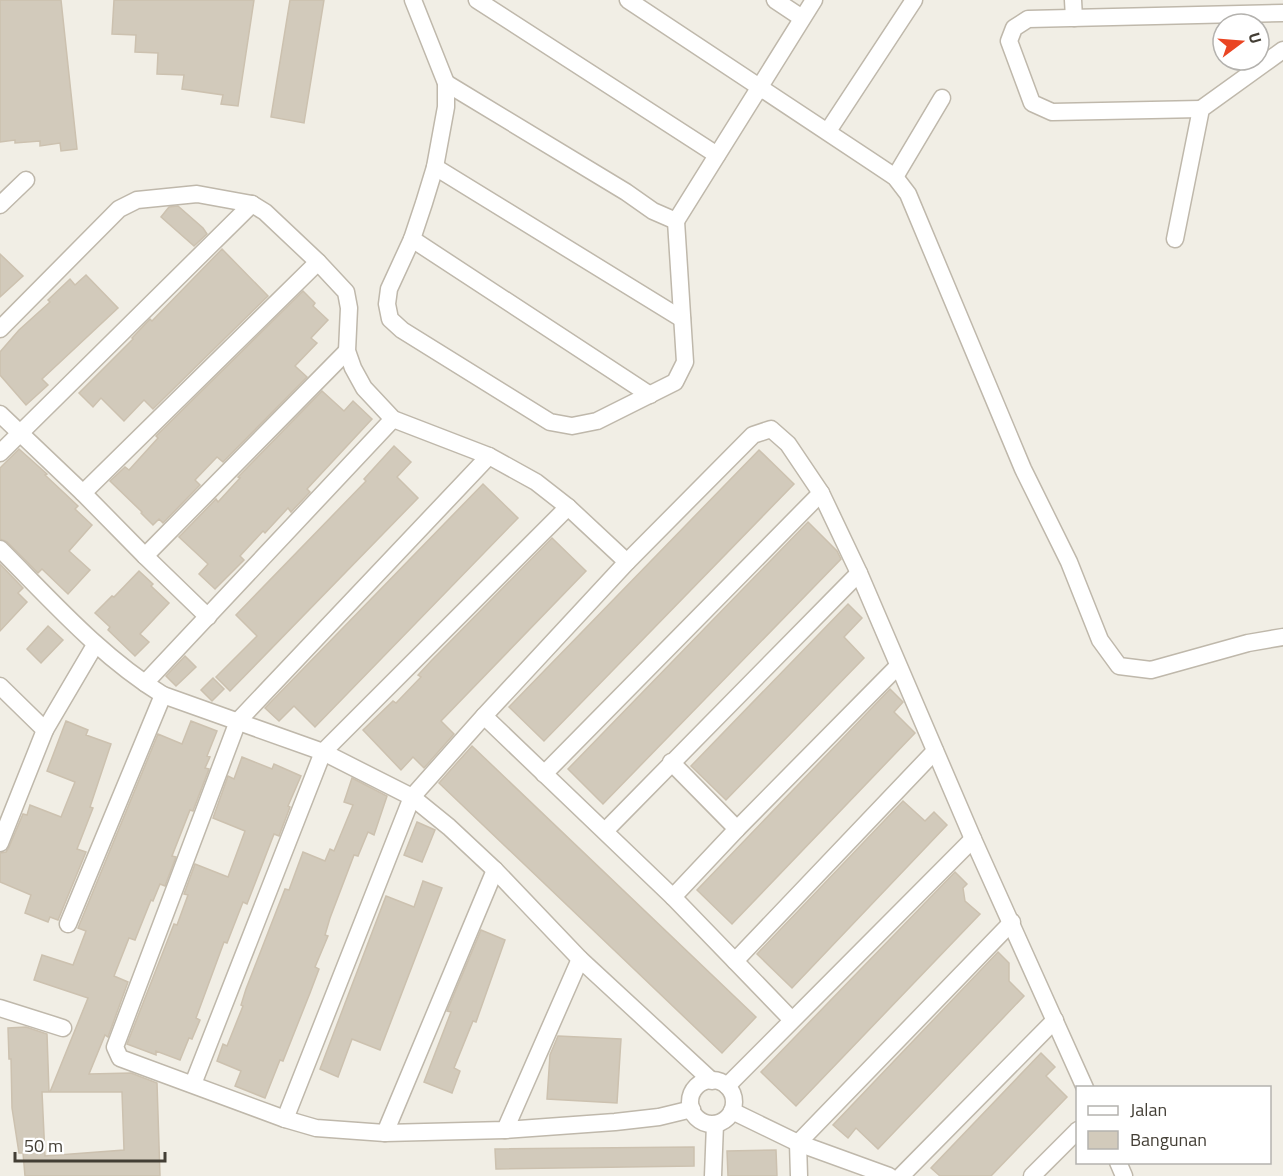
<svg xmlns="http://www.w3.org/2000/svg" width="1283" height="1176" font-family="'Titillium Web',sans-serif">
<rect width="100%" height="100%" fill="#f1eee5"/>
<g fill="#d2cabb" stroke="#ccc1af" stroke-width="1.5">
<polygon points="0,0 61,0 77,149 61,151 60,143 40,146 40,141 15,143 15,140 0,142"/>
<polygon points="114,0 254,0 238,106 221,104 223,95 182,89 184,75 157,74 158,53 135,52 136,35 112,34"/>
<polygon points="290,0 324,0 304,123 271,117"/>
<polygon points="178,206 203,228 207,234 194,246 161,217 169,207"/>
<polygon points="222,249 268,296 153,409 144,400 124,421 101,398 93,407 79,393 133,339 132,338 150,319 152,321"/>
<polygon points="0,254 23,276 0,297"/>
<polygon points="86,275 118,308 42,379 48,385 26,405 0,375 0,352 19,330 50,302 48,300 70,279 75,285"/>
<polygon points="303,291 315,303 313,306 328,320 311,338 317,343 295,366 307,377 223,462 217,457 195,480 200,485 163,523 159,519 153,525 141,513 142,512 110,481 125,467 129,470 158,438 156,436"/>
<polygon points="322,391 344,411 353,401 372,419 307,489 310,492 291,512 288,508 265,533 263,531 240,556 244,560 215,589 199,574 208,564 179,537 216,499 218,502 240,478 238,477"/>
<polygon points="394,446 411,462 397,477 418,498 230,691 216,677 257,636 236,615 366,481 364,479"/>
<polygon points="19,449 47,474 45,475 78,506 75,509 92,525 69,551 90,570 68,594 42,569 38,573 7,542 0,539 0,468"/>
<polygon points="759,450 794,484 544,741 509,707"/>
<polygon points="483,484 518,518 315,727 294,706 279,721 265,708"/>
<polygon points="808,522 837,551 841,559 603,804 568,769"/>
<polygon points="552,538 586,571 441,721 454,734 424,768 413,757 401,770 363,730 393,701 396,703 421,677 418,675 431,661"/>
<polygon points="0,564 23,588 18,593 27,602 0,631"/>
<polygon points="139,571 153,584 151,586 169,603 140,634 149,642 135,656 108,630 110,627 95,613 112,596 114,597"/>
<polygon points="848,604 862,618 844,637 864,658 726,800 691,766"/>
<polygon points="48,626 63,640 41,663 27,649"/>
<polygon points="185,656 196,667 176,686 166,676"/>
<polygon points="213,678 224,689 212,701 201,690"/>
<polygon points="890,689 903,702 894,712 915,733 732,924 697,890"/>
<polygon points="66,721 88,730 86,735 111,744 90,807 93,808 77,849 86,852 58,920 50,917 48,922 25,913 31,895 0,882 0,853 6,852 9,847 23,814 27,815 30,805 61,817 75,782 47,771"/>
<polygon points="191,721 217,731 207,756 210,757 205,768 209,769 193,811 190,810 172,856 176,857 165,886 160,884 153,901 151,900 135,940 129,938 114,976 128,982 108,1037 105,1035 89,1074 131,1073 157,1083 160,1176 25,1176 23,1153 19,1153 12,1108 11,1059 9,1059 8,1028 26,1027 47,1034 49,1092 42,1092 45,1156 124,1150 122,1092 50,1092 88,998 34,980 42,955 73,965 86,931 78,928 158,734 182,744"/>
<polygon points="472,746 756,1017 722,1053 439,783"/>
<polygon points="242,757 272,769 274,764 301,776 288,806 290,807 279,836 274,834 247,904 243,902 227,943 224,942 196,1018 200,1020 192,1039 189,1038 180,1060 156,1051 156,1055 127,1044 174,924 177,925 188,895 184,894 195,864 228,877 245,831 213,818 228,776 234,779"/>
<polygon points="352,778 387,796 374,835 368,832 358,856 354,855 330,918 325,935 328,936 315,967 319,969 310,993 283,1061 280,1060 265,1098 235,1086 241,1071 217,1061 223,1044 227,1046 243,1006 241,1005 246,989 285,889 289,890 303,852 325,861 330,849 334,851 353,805 344,802"/>
<polygon points="903,801 925,821 934,812 947,825 792,988 757,954"/>
<polygon points="417,822 435,830 422,862 404,855"/>
<polygon points="955,872 967,884 963,888 965,901 980,914 796,1106 761,1072"/>
<polygon points="423,881 442,888 380,1050 352,1039 338,1077 320,1069 386,896 414,907"/>
<polygon points="481,930 505,940 476,1022 473,1021 454,1068 460,1071 452,1093 424,1082 451,1012 447,1011"/>
<polygon points="998,952 1009,963 1009,981 1024,996 878,1149 856,1128 848,1138 833,1125"/>
<polygon points="558,1036 621,1039 617,1103 547,1099 550,1055"/>
<polygon points="1041,1053 1055,1067 1046,1076 1067,1097 991,1176 940,1176 931,1168"/>
<polygon points="694,1147 694,1166 496,1169 495,1149"/>
<polygon points="776,1150 777,1176 728,1176 727,1151"/>
</g>
<g fill="none" stroke-linecap="round" stroke-linejoin="round">
<defs>
<g id="minor">
<polyline points="413,0 446,83 446,107 435,167 424,203 412,239 389,289 387,304 390,319 402,330 550,422 572,426 597,421 675,382 685,362 676,221"/>
<polyline points="477,0 717,155"/>
<polyline points="628,0 868,159 895,177 908,194 1023,469 1069,562 1100,640 1119,666 1151,670 1248,643 1283,637"/>
<polyline points="775,0 802,18"/>
<polyline points="1073,0 1074,18"/>
<polyline points="446,83 626,192 653,211 676,221 814,0"/>
<polyline points="1201,109 1052,112 1032,103 1009,41 1014,28 1028,19 1283,13"/>
<polyline points="828,131 914,0"/>
<polyline points="435,167 682,319"/>
<polyline points="895,177 942,98"/>
<polyline points="0,205 26,180"/>
<polyline points="412,239 650,395"/>
<polyline points="1175,239 1201,109 1283,50"/>
<polyline points="0,329 119,209 137,200 197,194 252,204 265,212 318,262 346,292 349,308 347,351 353,368 364,388 393,419 489,456 536,482 568,507 627,562"/>
<polyline points="0,414 83,493 145,556 208,617"/>
<polyline points="0,453 252,204"/>
<polyline points="489,456 238,721 115,1047 120,1058 285,1119 316,1128 385,1133 505,1130 615,1122 659,1117 692,1109"/>
<polyline points="83,493 318,262"/>
<path d="M0,549C52,601 100,656 163,695L323,752L412,797L449,827L495,870L580,959L712,1081"/>
<polyline points="145,556 347,351"/>
<polyline points="145,683 393,419"/>
<polyline points="0,686 45,730"/>
<polyline points="484,716 673,897 792,1020"/>
<polyline points="671,762 737,829"/>
<polyline points="544,774 821,493"/>
<polyline points="605,831 859,573"/>
<polyline points="0,843 45,730 95,645"/>
<polyline points="673,897 737,829 898,666"/>
<polyline points="68,924 163,695"/>
<polyline points="735,961 935,751"/>
<polyline points="0,1008 63,1028"/>
<circle cx="712" cy="1102" r="22"/>
<polyline points="193,1084 323,752 568,507"/>
<polyline points="727,1086 973,839"/>
<polyline points="732,1111 798,1143 889,1176"/>
<polyline points="285,1119 412,797 484,716 627,562 753,435 771,429 788,444 821,493 859,573 973,839 1085,1088"/>
<polyline points="505,1130 580,959"/>
<polyline points="385,1133 495,870"/>
<polyline points="1118,1162 1124,1176"/>
<polyline points="713,1176 715,1124"/>
<polyline points="799,1176 798,1143 1012,922"/>
<polyline points="901,1176 1055,1020"/>
<polyline points="1032,1176 1078,1130"/>
</g>
</defs>
<use href="#minor" stroke="#bfb8ab" stroke-width="19"/>
<use href="#minor" stroke="#fff" stroke-width="16"/>
</g>
<rect x="1076" y="1086" width="195" height="78" fill="#ffffff" stroke="#b4b2ae" stroke-width="1.5"/>
<rect x="1088" y="1106" width="30" height="9" fill="#ffffff" stroke="#b4b2ae" stroke-width="1.5"/>
<text x="1130" y="1116" font-size="18" fill="#433e35">Jalan</text>
<rect x="1088" y="1131" width="30" height="18" fill="#d2cabb" stroke="#b4b2ae" stroke-width="1.5"/>
<text x="1130" y="1146" font-size="18" fill="#433e35">Bangunan</text>
<g transform="translate(1241 42) rotate(74)"><circle r="28" fill="#ffffff" stroke="#b4b2ae" stroke-width="1.5"/>
<path d="M0-4.5L10 22L0 15L-10 22Z" fill="#ea4523"/>
<text y="-9" font-size="16" font-weight="bold" text-anchor="middle" fill="#433e35">U</text>
</g>
<path d="M15 1152v9h150v-9" fill="none" stroke="#433e35" stroke-width="3"/>
<text x="24" y="1152" font-size="18" fill="#433e35" stroke="#ffffff" stroke-width="4.5" paint-order="stroke">50 m</text>
</svg>
